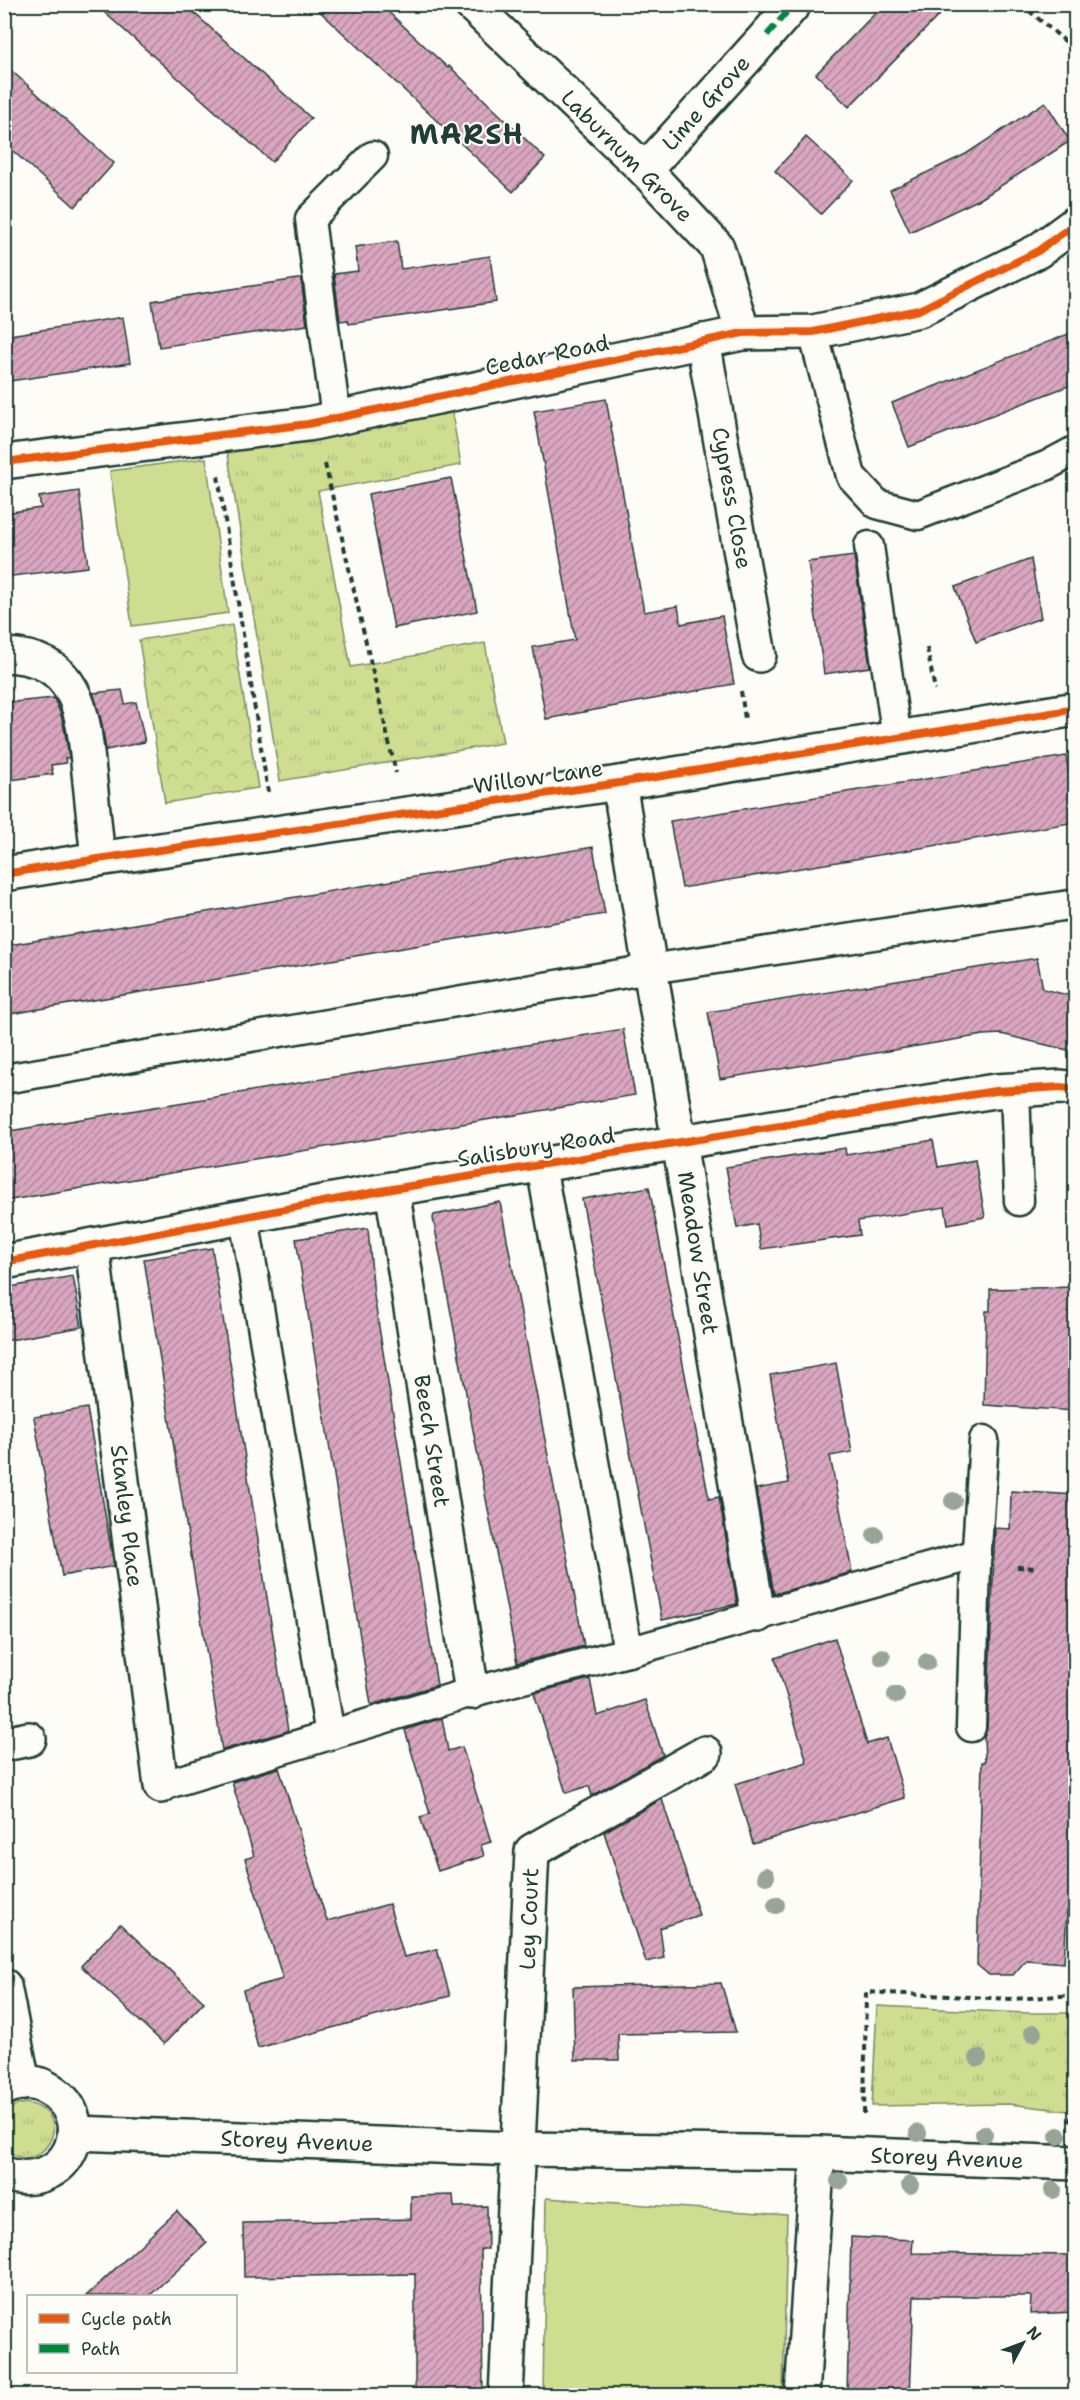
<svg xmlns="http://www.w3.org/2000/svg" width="1080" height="2400" font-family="'Shantell Sans',sans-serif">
<defs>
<pattern id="grass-tufts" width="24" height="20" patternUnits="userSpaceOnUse" patternTransform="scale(1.5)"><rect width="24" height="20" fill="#cedd90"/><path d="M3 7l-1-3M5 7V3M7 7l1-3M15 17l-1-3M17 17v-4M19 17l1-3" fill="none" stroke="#b0bf7d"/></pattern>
<pattern id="forest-crowns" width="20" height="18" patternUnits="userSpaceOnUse" patternTransform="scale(1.5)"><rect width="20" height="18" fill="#cedd90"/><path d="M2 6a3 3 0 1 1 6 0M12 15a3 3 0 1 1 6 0" fill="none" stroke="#b0bf7d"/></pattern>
<pattern id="building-hatch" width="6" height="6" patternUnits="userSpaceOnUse" patternTransform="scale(1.5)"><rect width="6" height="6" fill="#d9a5bf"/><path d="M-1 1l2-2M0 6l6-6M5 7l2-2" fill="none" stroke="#af889c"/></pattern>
</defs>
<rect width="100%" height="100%" fill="#fdfcf7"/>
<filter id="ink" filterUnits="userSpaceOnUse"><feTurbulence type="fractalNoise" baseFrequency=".0167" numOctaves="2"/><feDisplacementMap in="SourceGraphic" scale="12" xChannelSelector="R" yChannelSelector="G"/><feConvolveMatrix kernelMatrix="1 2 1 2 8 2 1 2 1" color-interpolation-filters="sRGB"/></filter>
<g filter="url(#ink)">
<g fill="url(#grass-tufts)" stroke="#768d62" stroke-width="1.5">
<polygon points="452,413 461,465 318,491 351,667 485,643 503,743 280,781 227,449"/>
<polygon points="877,2006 1026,2013 1075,2013 1075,2103 1068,2111 1009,2104 872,2106"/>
<path d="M25,2103C84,2112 37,2185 5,2147L4,2114L16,2105Z"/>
</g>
<polygon fill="url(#forest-crowns)" stroke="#768d62" stroke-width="1.5" points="232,625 258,788 165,803 139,640"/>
<g fill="#cedd90" stroke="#768d62" stroke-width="1.5">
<polygon points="206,458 228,613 132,626 110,471"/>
<polygon points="546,2198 787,2215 783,2395 543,2395"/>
</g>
<g fill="url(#building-hatch)" stroke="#1f3d34" stroke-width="1.5">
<polygon points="95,4 184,4 311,118 272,162"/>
<polygon points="312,4 380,4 448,68 449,66 545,158 513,192"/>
<polygon points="884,4 950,4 849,107 816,74"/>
<polygon points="4,64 114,163 75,207 4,143"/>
<polygon points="1045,102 1070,141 982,198 910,232 890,190 966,154"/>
<polygon points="806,137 853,180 821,214 775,171"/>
<polygon points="397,241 401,269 490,256 496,302 349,324 348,320 340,321 334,274 358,271 355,247"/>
<polygon points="298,279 301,279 307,325 159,347 152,301"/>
<polygon points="123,317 130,363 4,382 4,336"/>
<polygon points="1076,331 1076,383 909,447 892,403"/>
<polygon points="606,399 644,612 678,606 681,624 722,616 734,684 546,719 533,647 575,640 534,411"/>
<polygon points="451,478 477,611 394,628 368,494"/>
<polygon points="79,491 88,567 4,577 4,513 41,508 39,497"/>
<polygon points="854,556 870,667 824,674 808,562"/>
<polygon points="1031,559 1041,618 976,642 955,587"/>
<polygon points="122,690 125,704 136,702 145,742 106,750 102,724 93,693"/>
<polygon points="54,698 61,715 65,732 69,758 65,758 66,763 51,765 53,774 4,781 4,703"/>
<polygon points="1066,756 1076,822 682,888 670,821"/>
<polygon points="593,847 605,914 4,1015 4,946"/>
<polygon points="1037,958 1043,989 1076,997 1076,1052 1001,1034 983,1035 720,1079 708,1012"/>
<polygon points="623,1029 635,1095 4,1201 4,1132"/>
<polygon points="933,1140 938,1167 975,1160 985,1217 948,1224 945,1207 858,1221 860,1235 761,1249 757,1224 737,1228 726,1167 845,1148 846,1155"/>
<polygon points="649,1187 709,1499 719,1497 737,1604 662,1620 582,1199"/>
<polygon points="500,1202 584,1646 517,1663 433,1218 434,1215"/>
<polygon points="368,1228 374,1296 437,1685 371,1705 296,1239"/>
<polygon points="212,1248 288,1731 222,1750 144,1259"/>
<polygon points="73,1276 82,1327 4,1341 4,1288"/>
<polygon points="1076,1287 1076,1411 984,1405 986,1311 990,1311 990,1289"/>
<polygon points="836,1363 852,1452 830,1456 852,1572 774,1594 756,1489 789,1483 770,1375"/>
<polygon points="87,1408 114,1566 62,1576 34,1417"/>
<polygon points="1011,1491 1076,1495 1076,1912 1067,1911 1064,1963 1026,1960 1013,1975 989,1975 977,1965 982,1762 985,1762 984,1736 987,1728 995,1528 1010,1529"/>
<polygon points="835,1638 867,1744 887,1738 905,1798 753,1844 735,1784 807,1762 775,1658"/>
<polygon points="590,1679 597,1716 645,1700 663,1755 592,1796 589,1786 566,1793 534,1693"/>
<polygon points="442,1718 448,1751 462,1747 491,1842 481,1845 484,1856 438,1871 420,1817 430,1814 405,1730"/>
<polygon points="279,1768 327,1921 389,1904 404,1957 437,1949 450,1996 258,2048 243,1990 283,1979 245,1859 254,1856 232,1782"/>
<polygon points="662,1799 699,1915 660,1928 664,1958 646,1962 604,1832"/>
<polygon points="120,1924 204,2002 164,2044 81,1966"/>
<polygon points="721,1983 736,2032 618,2034 619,2060 575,2060 573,1987"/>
<polygon points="453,2195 454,2207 487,2206 488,2249 481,2249 483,2396 415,2396 415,2274 244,2277 243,2223 411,2219 411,2196"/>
<polygon points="177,2211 207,2243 149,2296 86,2296"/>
<polygon points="851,2237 913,2240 912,2253 1076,2255 1076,2312 1030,2314 1031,2296 914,2296 910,2396 847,2396"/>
</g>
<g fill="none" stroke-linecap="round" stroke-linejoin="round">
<defs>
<g id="service">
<polyline points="813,332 851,476 877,504 918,515 1046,466 1076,450"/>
<polyline points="336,418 310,219 373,156"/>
<polyline points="869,546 897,739"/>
<polyline points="4,1079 650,969 1076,904"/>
<polyline points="1015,1089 1019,1201"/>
<polyline points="541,1165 628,1652"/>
<polyline points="244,1217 330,1735"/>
<polyline points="971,1727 976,1564 984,1440"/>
<polyline points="161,1786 472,1692 628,1652 977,1554"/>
</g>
<polyline id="pedestrian" points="767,35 794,4"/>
<g id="minor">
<polyline points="471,4 645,170 717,247 743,333"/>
<polyline points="645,170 767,35"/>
<polyline points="703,341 759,655"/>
<polyline points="4,462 308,424 743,333 813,332 919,310 1038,251 1076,223"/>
<path d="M4,655C79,657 83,712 89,772C92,801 95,830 98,859"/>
<polyline points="619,783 758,1615"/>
<polyline points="392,1189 472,1692"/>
<polyline points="92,1246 161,1786"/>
<polyline points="4,1262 392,1189 995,1091 1061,1087 1076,1089"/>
<polyline points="4,1744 29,1739"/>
<polyline points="4,1986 23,2083"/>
<path d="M4,2088C17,2082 32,2080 45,2087C102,2115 70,2195 4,2174"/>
<polyline points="74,2133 519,2149 818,2153 1076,2163"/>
<polyline points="506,2396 532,1851 705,1753"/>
<polyline points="802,2396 818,2153"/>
</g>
<polyline id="tertiary" points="4,874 98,859 619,783 1076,709"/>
</defs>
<use href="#service" stroke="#1f3d34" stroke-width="33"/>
<use href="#pedestrian" stroke="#1f3d34" stroke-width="38"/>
<use href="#minor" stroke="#1f3d34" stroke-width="38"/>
<use href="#tertiary" stroke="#1f3d34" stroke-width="38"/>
<g stroke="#1f3d34" stroke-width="4" stroke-dasharray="6 4.5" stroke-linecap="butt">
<polyline points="1021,4 1072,47 1076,56"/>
<polyline points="325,464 396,773"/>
<polyline points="218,476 268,792"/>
<polyline points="927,648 935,690"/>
<polyline points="741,691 745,719"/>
<polyline points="1017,1567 1037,1568"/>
<polyline points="864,2114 866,1992 1012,1999 1076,1995"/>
<polyline points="1069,2122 1076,2109"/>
</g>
<use href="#service" stroke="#fdfcf7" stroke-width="28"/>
<use href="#pedestrian" stroke="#fdfcf7" stroke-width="33"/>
<use href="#minor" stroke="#fdfcf7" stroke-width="33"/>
<use href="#tertiary" stroke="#fdfcf7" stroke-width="33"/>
<polyline stroke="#00873e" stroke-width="6" stroke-dasharray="12 6" stroke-linecap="butt" points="767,35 794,4"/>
<defs>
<g id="cycleway">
<polyline points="4,462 308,424 743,333 813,332 919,310 1038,251 1076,223"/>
<polyline points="4,874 98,859 619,783 1076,709"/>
<polyline points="4,1262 392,1189 995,1091 1061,1087 1076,1089"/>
</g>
</defs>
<use href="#cycleway" stroke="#fdfcf7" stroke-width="11"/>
<use href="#cycleway" stroke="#e8590c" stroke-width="8"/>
</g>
<g fill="#96a596">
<circle cx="953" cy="1501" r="9"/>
<circle cx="875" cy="1535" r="9"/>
<circle cx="882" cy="1657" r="9"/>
<circle cx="927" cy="1662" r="9"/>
<circle cx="896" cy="1695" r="9"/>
<circle cx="766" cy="1876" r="9"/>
<circle cx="776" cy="1905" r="9"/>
<circle cx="1033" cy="2033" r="9"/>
<circle cx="978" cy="2058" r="9"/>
<circle cx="918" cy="2133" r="9"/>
<circle cx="984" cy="2134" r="9"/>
<circle cx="1058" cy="2136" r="9"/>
<circle cx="839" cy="2181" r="9"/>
<circle cx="910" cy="2185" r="9"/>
<circle cx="1053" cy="2190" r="9"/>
</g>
</g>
<g text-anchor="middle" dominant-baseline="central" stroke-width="4.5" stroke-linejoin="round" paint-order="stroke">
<g font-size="22" fill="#1f3d34" stroke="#fdfcf7">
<text transform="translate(706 103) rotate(-48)">Lime Grove</text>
<text transform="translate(627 156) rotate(45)">Laburnum Grove</text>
<text transform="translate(547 355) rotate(-12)">Cedar Road</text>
<text transform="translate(732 498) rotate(80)">Cypress Close</text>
<text transform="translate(538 777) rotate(-8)">Willow Lane</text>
<text transform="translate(536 1147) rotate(-9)">Salisbury Road</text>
<text transform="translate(698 1253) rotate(81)">Meadow Street</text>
<text transform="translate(432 1441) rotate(81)">Beech Street</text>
<text transform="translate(127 1516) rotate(83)">Stanley Place</text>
<text transform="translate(529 1919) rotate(-88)">Ley Court</text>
<text transform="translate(297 2141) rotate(2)">Storey Avenue</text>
<text transform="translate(947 2158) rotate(2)">Storey Avenue</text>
</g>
<g font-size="28" font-weight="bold" letter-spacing="1.5" fill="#1f3d34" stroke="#fdfcf7">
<text x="467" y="134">MARSH</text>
</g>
</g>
<rect width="1080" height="2400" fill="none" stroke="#fdfcf7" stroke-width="24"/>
<rect x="12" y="12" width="1056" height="2376" fill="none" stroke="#1f3d34" stroke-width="2" filter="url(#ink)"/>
<rect x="27" y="2295" width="210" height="78" fill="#fdfcf7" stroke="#a4b0a9" stroke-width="1.5"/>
<rect x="39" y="2314" width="30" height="9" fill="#e8590c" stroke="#a4b0a9" stroke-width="1.5"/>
<text x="81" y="2325" font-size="18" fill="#1f3d34">Cycle path</text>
<rect x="39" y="2344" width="30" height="9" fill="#00873e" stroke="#a4b0a9" stroke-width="1.5"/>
<text x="81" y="2355" font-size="18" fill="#1f3d34">Path</text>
<g transform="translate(1023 2343) rotate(49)" stroke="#fdfcf7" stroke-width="4.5" paint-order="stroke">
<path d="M0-4.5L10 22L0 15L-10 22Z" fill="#1f3d34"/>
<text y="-9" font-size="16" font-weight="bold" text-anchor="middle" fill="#1f3d34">N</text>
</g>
</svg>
